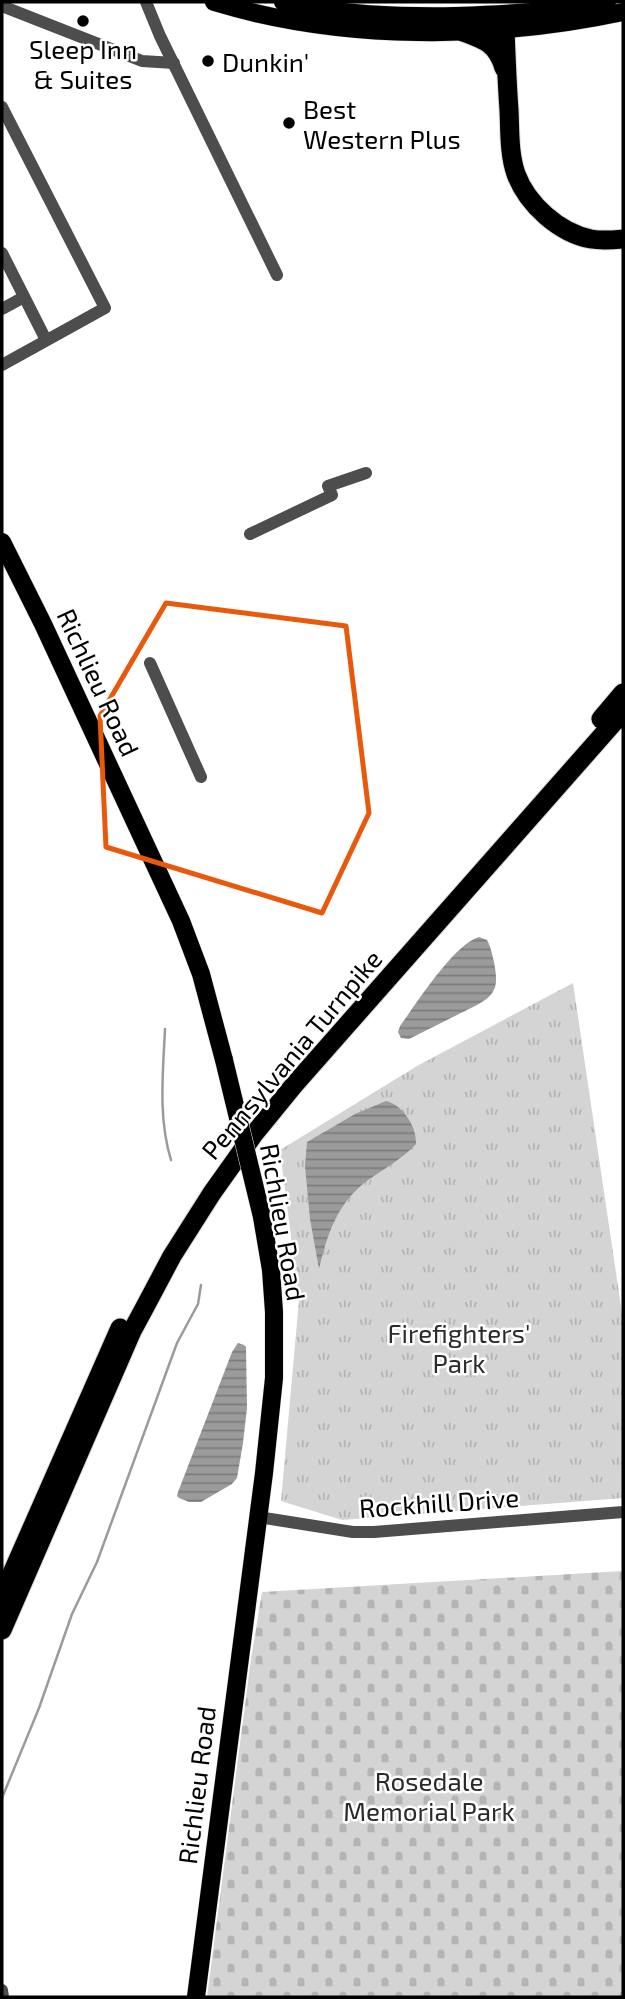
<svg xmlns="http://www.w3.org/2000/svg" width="625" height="1999" font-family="'Exo 2',sans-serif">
<defs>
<pattern id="cemetery-stones" width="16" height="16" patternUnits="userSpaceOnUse" patternTransform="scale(1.75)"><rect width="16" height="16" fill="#d4d4d4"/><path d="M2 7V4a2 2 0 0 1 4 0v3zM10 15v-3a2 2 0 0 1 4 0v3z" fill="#b4b4b4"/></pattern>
<pattern id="park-tufts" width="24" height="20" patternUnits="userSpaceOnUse" patternTransform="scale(1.75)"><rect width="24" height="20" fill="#d4d4d4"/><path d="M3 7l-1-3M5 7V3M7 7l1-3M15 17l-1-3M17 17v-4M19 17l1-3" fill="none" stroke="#b4b4b4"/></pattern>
<pattern id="water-rules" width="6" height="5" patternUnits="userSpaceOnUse" patternTransform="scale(1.75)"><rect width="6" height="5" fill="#9b9b9b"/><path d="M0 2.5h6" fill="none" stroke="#7c7c7c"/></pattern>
</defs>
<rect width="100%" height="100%" fill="#fff"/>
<polygon fill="url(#cemetery-stones)" points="623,1571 623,1997 207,1997 251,1659 262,1592"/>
<polygon fill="url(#park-tufts)" points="573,983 623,1320 623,1498 342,1520 281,1501 299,1300 280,1150 417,1066"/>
<g fill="url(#water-rules)">
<path d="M479,937L487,940C491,947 492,954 494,962C498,984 498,994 477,1005L409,1039L401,1038L398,1032L400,1026C416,1004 454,944 479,937Z"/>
<path d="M386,1101C403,1105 417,1127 416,1144C402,1159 384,1169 368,1180C338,1202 327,1234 319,1269L310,1219L305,1166L307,1142L355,1114Z"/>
<polygon points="238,1343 244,1345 246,1347 247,1408 243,1443 237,1478 232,1484 201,1502 189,1502 179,1498 177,1496 178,1492 232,1352"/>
</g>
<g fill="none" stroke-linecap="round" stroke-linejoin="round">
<g stroke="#9b9b9b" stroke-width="2.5">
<path d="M165,1029C163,1073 158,1118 171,1160"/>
<polyline points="2,1798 39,1708 72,1614 97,1562 177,1343 198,1304 201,1285"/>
</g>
<defs>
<g id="major">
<path d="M214,2C343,41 492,40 623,12"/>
<path d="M283,2C340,15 398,17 456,16C509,14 555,12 607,2"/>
<polyline points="2,542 43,624 181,921 201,974 224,1060"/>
<polyline points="196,1997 264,1473 274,1378 274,1312 271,1270 262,1217"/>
</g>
<g id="highway">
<path d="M505,29C506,56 507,83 509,110C510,131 509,154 516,174C527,204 559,233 591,239C602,241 612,240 623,239"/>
<path d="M463,32C485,40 497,44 504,68"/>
<polyline points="601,719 623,693"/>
<polyline points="2,1596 120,1328"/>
<polyline points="2,1630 132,1331 146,1305 172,1256 212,1193 254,1134 294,1085 623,712"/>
</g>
</defs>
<use href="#major" stroke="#dbdbdb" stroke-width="19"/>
<use href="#highway" stroke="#dbdbdb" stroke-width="21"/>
<g stroke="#4d4d4d" stroke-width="12">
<polyline points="146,2 160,36 277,275"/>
<polyline points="2,6 142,61 174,63"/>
<polyline points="2,107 105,308 2,365"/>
<polyline points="2,253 46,340"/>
<polyline points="2,309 24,297"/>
<polyline points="250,534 332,495 328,486 366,473"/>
<polyline points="150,663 201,777"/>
<polyline points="258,1517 353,1532 374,1532 623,1512"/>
<polyline points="2,1990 3,1997"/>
</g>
<use href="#major" stroke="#000" stroke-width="18"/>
<use href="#highway" stroke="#000" stroke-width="19"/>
<defs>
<polyline id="major-bridge" points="224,1060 262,1217"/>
</defs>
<use href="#major-bridge" stroke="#dbdbdb" stroke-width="19" stroke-linecap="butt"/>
<use href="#major-bridge" stroke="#000" stroke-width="18"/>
</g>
<path fill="none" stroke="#e8590c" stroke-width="5" stroke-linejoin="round" d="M166,603L346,626L369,813L322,913L106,847L100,716Z"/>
<g fill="#000" stroke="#fff" stroke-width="2.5">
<circle cx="83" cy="21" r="7"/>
<circle cx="208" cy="61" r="7"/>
<circle cx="289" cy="123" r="7"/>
</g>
<g text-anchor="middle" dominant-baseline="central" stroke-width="5" stroke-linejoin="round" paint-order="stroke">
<g font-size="26" fill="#000" stroke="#fff" text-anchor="start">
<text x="83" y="48" text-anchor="middle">Sleep Inn<tspan x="83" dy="30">&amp; Suites</tspan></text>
<text x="222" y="61">Dunkin'</text>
<text x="303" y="108">Best<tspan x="303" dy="30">Western Plus</tspan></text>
</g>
<g font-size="26" fill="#000" stroke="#fff">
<text transform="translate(99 682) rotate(65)">Richlieu Road</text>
<text transform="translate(291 1054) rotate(-50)">Pennsylvania Turnpike</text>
<text transform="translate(284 1222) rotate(80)">Richlieu Road</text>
<text transform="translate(439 1502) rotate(-4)">Rockhill Drive</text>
<text transform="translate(196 1785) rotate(-83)">Richlieu Road</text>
</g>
<g font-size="26" fill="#2b2b2b" stroke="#fff">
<text x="459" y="1332">Firefighters'<tspan x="459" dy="30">Park</tspan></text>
<text x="429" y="1780">Rosedale<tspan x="429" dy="30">Memorial Park</tspan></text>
</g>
</g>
<rect width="625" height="1999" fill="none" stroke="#000000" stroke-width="7"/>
</svg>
